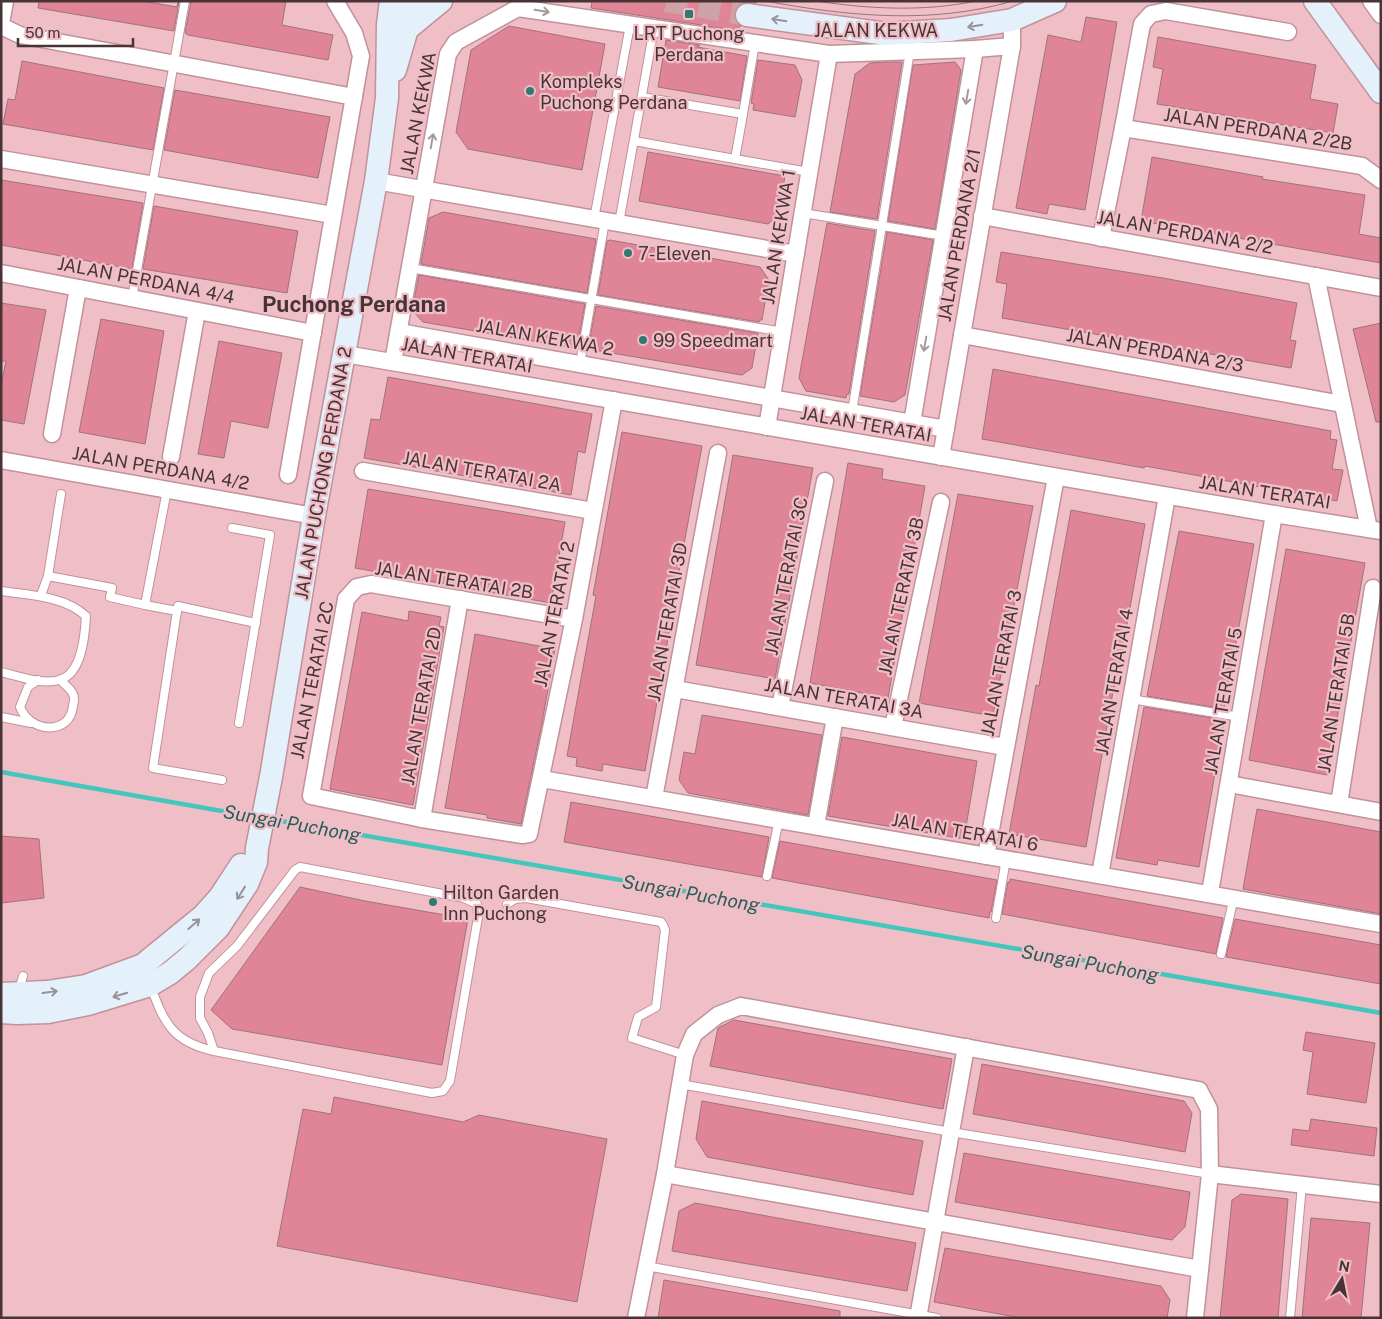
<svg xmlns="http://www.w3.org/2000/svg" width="1382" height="1319" font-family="'Public Sans',sans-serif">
<rect width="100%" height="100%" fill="#efbec6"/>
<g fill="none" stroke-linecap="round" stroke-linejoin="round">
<g stroke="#43c7bc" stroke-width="4.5">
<polyline points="1,772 256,817"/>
<polyline points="269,819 1105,964 1381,1013"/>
</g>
</g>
<g fill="#e08497" stroke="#a0737b">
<polygon points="39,1 142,1 177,7 178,1 179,1 174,31 38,8"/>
<polygon points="191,1 286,1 282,25 333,35 328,60 188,35 185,33"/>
<polygon points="592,1 756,1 756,3 742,3 737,7 734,13 735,20 741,26 734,30 591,8"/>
<polygon points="1086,17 1117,22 1085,210 1049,204 1047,214 1016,208 1048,35 1081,42"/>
<polygon points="509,26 605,44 582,170 468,149 456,132 471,50"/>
<polygon points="1158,37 1316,65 1310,99 1338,104 1333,133 1157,104 1163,69 1153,67"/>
<polygon points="666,40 700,45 697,47 747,56 740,101 658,87"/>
<polygon points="758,60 795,65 802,80 795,117 753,110 754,104 751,103"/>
<polygon points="22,61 164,88 153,150 3,124 8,99 15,100"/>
<polygon points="887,62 902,62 877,219 830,212 855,74 870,63"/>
<polygon points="955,62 961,70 935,229 888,221 913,65"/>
<polygon points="175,90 330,117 318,178 164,150"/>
<polygon points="648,152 785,176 778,216 768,224 639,201"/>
<polygon points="1152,157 1263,177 1262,179 1365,195 1359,234 1381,238 1381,263 1141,221"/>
<polygon points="1,180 143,203 132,269 1,245"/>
<polygon points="154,206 298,231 287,293 143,269"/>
<polygon points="443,212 596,239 587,293 421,264 429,218"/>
<polygon points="827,223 875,231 849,394 847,394 846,398 806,391 799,378"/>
<polygon points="887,232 933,240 905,395 894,402 860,396"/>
<polygon points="610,240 760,267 769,280 762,320 760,320 759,322 598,295 607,241"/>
<polygon points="1001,252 1163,278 1297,303 1290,340 1296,341 1291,368 1002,318 1007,284 996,282"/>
<polygon points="419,275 585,304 577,347 575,346 574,348 423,322 412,310"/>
<polygon points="1,303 46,310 24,424 1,420 1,385 6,361 1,361"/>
<polygon points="596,306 758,333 752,368 742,375 588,349"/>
<polygon points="101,319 164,331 145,444 79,432"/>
<polygon points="1381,323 1381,422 1376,422 1353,329"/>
<polygon points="219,341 282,353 268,428 231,421 224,458 198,454"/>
<polygon points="993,369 1331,431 1330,439 1337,440 1332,469 1343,470 1337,501 1145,466 1144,468 982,439"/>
<polygon points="388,377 592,414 585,453 578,451 571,495 364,458 371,419 380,420"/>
<polygon points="622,432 702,446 670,621 671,621 645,771 603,764 602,771 576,766 577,758 567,756 596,596 593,595"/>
<polygon points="733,455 813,468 775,679 696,665"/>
<polygon points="848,463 883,469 882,479 925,486 888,698 810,683"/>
<polygon points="368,489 565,522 551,603 355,568"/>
<polygon points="958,494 1033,506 993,716 919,703"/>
<polygon points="1071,510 1145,524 1116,686 1114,686 1086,847 1009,834 1036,685 1039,686"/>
<polygon points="1179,531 1254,544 1224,709 1147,696"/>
<polygon points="1286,549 1365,563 1327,775 1249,760"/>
<polygon points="409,611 441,617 439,626 444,627 413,805 330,789 362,612 408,621"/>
<polygon points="475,634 555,649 542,723 521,824 487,818 487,815 445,808"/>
<polygon points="1144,707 1224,720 1199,867 1158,860 1157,865 1116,858"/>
<polygon points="702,715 822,735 808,815 688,793 679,780 684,752 695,754"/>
<polygon points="842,737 977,761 964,839 828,816"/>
<polygon points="571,802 769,837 762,877 564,842"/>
<polygon points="1257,809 1381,832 1381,914 1243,889"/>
<polygon points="1,836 39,839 44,898 1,903"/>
<polygon points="780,841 997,880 991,912 990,912 989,918 772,878"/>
<polygon points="1010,879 1223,918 1216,954 1002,914 1008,882 1010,882"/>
<polygon points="300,887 365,901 468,919 442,1065 232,1029 211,1010"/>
<polygon points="1235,919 1381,945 1381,984 1226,957"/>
<polygon points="734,1020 952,1059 943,1109 710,1066 718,1028"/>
<polygon points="1306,1032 1375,1043 1366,1103 1307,1094 1313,1052 1303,1050"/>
<polygon points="982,1064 1184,1101 1192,1113 1185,1152 973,1114"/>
<polygon points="334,1097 463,1122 479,1115 607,1139 577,1302 277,1246 303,1109 331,1114"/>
<polygon points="702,1101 923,1141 913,1195 707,1157 696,1139"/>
<polygon points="1311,1119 1377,1128 1374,1156 1291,1145 1293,1129 1309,1131"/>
<polygon points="964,1153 1190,1192 1185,1227 1172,1240 955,1202"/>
<polygon points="1241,1194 1288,1199 1278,1318 1220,1318 1232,1200"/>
<polygon points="695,1203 916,1243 907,1291 672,1251 679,1211"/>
<polygon points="1311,1218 1370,1223 1361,1318 1302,1318"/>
<polygon points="945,1248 1161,1286 1170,1300 1167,1318 1021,1318 934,1302"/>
<polygon points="664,1280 840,1311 840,1318 658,1318"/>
</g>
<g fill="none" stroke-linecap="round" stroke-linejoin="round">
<polyline stroke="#cea2a9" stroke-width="22" stroke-dasharray="22 11" stroke-linecap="butt" points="666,1 747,15"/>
<defs>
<g id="lane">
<polyline points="642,97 743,114 755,43"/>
<polyline points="634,141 735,159 743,114"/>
<polyline points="735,159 809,172"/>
<polyline points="803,213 944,236"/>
<polyline points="594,219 630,25"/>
<polyline points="619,223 654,28"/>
<polyline points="410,268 783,332"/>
<polyline points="132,298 185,1"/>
<polyline points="580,364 605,221"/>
<polyline points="852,412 910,51"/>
<polyline points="232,528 270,535 239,723"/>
<polyline points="48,576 112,588 110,597 145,605 167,490"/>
<path d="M1,591C30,595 64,596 86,616C85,635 82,675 59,680C42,685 18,676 1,672"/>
<polyline points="41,595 48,576 61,494"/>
<polyline points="145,605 177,611 153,768 222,780"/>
<polyline points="177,611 178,606 256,623"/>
<path d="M38,680L28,687L20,707C30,733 70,736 73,706C74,702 75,698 73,694C70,688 65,685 60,680"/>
<polyline points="1131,699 1240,717"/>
<polyline points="1,717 31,723"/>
<polyline points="767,876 779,820"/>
<polyline points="507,904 515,899 526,898 661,922 663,925 665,930 656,1007 638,1017 632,1038 685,1055"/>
<polyline points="996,918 1006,859"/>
<polyline points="1221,954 1234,897"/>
<path d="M151,987C164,1023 173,1042 214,1051L432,1093L443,1091L450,1081L478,917L477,904L464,898L300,867L295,870L237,946L209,973L200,997V1018L208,1033L214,1051"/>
<polyline points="19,990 23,976"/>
<polyline points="680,1084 951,1132 1210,1174"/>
<polyline points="646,1266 937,1318"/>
<polyline points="1290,1318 1302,1185"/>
</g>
<g id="street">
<polyline points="1371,1 1381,15"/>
<polyline points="1,23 5,1"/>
<polyline points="1,26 20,35 354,97"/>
<polyline points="1123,128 1362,166 1381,180"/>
<polyline points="1,159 333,215"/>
<polyline points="376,181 796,254"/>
<polyline points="982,216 1381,288"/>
<polyline points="1101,238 1123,128 1142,24 1151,14 1166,11 1288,32"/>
<polyline points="1,273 313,333"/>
<polyline points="1316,276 1369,529"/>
<polyline points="399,332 946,429"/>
<polyline points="962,335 1342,404"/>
<polyline points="345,354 1274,514 1381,531"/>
<polyline points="393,362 448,54 456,42 518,8 829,54 975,49 1012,46"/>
<polyline points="912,423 975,49"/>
<polyline points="767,427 829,54"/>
<polyline points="52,434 78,288"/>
<polyline points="171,457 197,311"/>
<polyline points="941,457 1012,46 1012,20"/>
<polyline points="1,460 314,516"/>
<polyline points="363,471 593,511"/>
<polyline points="288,475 361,56 354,33 335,1"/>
<polyline points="574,619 371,584 357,587 346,599 311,796 422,819 522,835 529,834 574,619 614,400"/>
<polyline points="675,689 1005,747"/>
<polyline points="780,707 825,481"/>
<polyline points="893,727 941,502"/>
<polyline points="542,779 1381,924"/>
<polyline points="1229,784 1381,812"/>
<polyline points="654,798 718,453"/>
<polyline points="1339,804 1373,588"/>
<polyline points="422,819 460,599"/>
<polyline points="816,826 835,717"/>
<polyline points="986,856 1056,477"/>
<polyline points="1100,875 1167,496"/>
<polyline points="1210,893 1274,514"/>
<polyline points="665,1174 1200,1269"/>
<polyline points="1210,1174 1381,1194"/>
<polyline points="636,1318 665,1174 685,1055 694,1034 718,1015 741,1006 1199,1090 1209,1109 1210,1174 1195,1318"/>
<polyline points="918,1318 966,1047"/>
</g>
<g id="secondary">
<polyline points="1315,1 1381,92"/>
<polyline points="747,15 887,34 951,30 1012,20 1055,1"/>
<polyline points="407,29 441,1"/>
<polyline points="395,70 407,29 412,1"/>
<polyline points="1,994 47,992 86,986 143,965 203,916 220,897 241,865"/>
<polyline points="1,1012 17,1013 48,1012 88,1004 150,985 170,973 187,959 218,928 247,884 256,862 257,848 271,777 314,516 376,181 387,98 388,24 391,1"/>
</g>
</defs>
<use href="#lane" stroke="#c1929a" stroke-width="10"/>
<use href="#street" stroke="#c1929a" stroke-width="19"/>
<use href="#secondary" stroke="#c1929a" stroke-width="25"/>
<use href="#lane" stroke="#fff" stroke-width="8"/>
<use href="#street" stroke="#fff" stroke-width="16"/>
<use href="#secondary" stroke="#e4f0fa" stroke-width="22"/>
<g stroke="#97757b" stroke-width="1">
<path d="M765,1C847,16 931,25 1013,1"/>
<path d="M816,1C869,9 924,12 976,1"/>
</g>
</g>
<defs><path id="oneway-shaft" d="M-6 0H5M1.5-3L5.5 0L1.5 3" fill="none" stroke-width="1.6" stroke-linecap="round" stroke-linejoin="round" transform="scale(1.25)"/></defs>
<g stroke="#a49a9b">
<use href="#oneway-shaft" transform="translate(542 11) rotate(9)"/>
<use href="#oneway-shaft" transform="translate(967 97) rotate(100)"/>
<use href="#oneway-shaft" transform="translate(432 141) rotate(-80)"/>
<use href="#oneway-shaft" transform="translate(925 344) rotate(100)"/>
</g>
<g stroke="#969298">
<use href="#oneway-shaft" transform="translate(779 20) rotate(-171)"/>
<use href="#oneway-shaft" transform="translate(975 26) rotate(170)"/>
<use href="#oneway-shaft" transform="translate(241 893) rotate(122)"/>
<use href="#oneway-shaft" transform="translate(194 924) rotate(-41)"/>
<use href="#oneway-shaft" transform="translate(50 992) rotate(-8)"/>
<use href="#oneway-shaft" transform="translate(120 995) rotate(163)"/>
</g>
<g fill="#317973" stroke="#efbec6" stroke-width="2">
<rect x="684" y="9" width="10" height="10" rx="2.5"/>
<circle cx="530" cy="91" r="5"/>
<circle cx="628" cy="253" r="5"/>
<circle cx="643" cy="340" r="5"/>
<circle cx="433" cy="902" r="5"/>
</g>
<g text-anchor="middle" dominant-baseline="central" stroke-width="4.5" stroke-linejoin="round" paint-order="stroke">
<g font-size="18" fill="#483437" stroke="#efbec6">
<text x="876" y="30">JALAN KEKWA</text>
<text transform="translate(418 113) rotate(-79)">JALAN KEKWA</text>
<text transform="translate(1258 129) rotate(9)">JALAN PERDANA 2/2B</text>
<text transform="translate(1185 232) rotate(10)">JALAN PERDANA 2/2</text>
<text transform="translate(959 235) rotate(-80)">JALAN PERDANA 2/1</text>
<text transform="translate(778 237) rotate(-81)">JALAN KEKWA 1</text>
<text transform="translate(146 280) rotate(11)">JALAN PERDANA 4/4</text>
<text transform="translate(545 337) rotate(10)">JALAN KEKWA 2</text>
<text transform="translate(1155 350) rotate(10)">JALAN PERDANA 2/3</text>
<text transform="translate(467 355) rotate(10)">JALAN TERATAI</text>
<text transform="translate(866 424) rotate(10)">JALAN TERATAI</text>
<text transform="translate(161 468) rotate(10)">JALAN PERDANA 4/2</text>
<text transform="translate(482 471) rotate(10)">JALAN TERATAI 2A</text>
<text transform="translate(323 473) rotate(-80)">JALAN PUCHONG PERDANA 2</text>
<text transform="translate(1265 492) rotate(9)">JALAN TERATAI</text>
<text transform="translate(786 576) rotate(-79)">JALAN TERATAI 3C</text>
<text transform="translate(454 580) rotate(9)">JALAN TERATAI 2B</text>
<text transform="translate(901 596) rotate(-78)">JALAN TERATAI 3B</text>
<text transform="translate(554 614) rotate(-79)">JALAN TERATAI 2</text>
<text transform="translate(667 622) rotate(-80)">JALAN TERATAI 3D</text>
<text transform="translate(1001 663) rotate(-79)">JALAN TERATAI 3</text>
<text transform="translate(312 680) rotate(-79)">JALAN TERATAI 2C</text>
<text transform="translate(1114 682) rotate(-80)">JALAN TERATAI 4</text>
<text transform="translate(1336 693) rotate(-81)">JALAN TERATAI 5B</text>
<text transform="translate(844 698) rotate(10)">JALAN TERATAI 3A</text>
<text transform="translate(1223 701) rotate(-80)">JALAN TERATAI 5</text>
<text transform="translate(421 706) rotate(-80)">JALAN TERATAI 2D</text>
<text transform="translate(965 832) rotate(10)">JALAN TERATAI 6</text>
</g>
<g font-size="18" fill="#483437" stroke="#efbec6" text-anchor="start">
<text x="689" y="33" text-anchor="middle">LRT Puchong<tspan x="689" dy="21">Perdana</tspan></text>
<text x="540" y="81">Kompleks<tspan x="540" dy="21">Puchong Perdana</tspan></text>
<text x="638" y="253">7-Eleven</text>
<text x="653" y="340">99 Speedmart</text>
<text x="443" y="892">Hilton Garden<tspan x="443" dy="21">Inn Puchong</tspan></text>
</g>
<g font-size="19" font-style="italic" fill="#295e5a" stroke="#efbec6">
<text transform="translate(292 823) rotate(10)">Sungai Puchong</text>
<text transform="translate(691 893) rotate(10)">Sungai Puchong</text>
<text transform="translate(1090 963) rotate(10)">Sungai Puchong</text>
</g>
<g font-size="22" font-weight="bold" fill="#483437" stroke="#efbec6">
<text x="354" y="304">Puchong Perdana</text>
</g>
</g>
<rect width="1382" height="1319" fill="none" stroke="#483437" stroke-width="5"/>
<g transform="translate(1342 1279) rotate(10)" stroke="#efbec6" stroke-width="4" paint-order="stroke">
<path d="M0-4L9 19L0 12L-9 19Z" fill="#483437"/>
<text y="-8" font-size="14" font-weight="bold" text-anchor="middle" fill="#483437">N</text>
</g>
<path d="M18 38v8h115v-8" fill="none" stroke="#483437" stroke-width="2.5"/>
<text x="25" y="38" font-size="15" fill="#483437" stroke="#efbec6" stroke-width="4" paint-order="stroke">50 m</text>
</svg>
